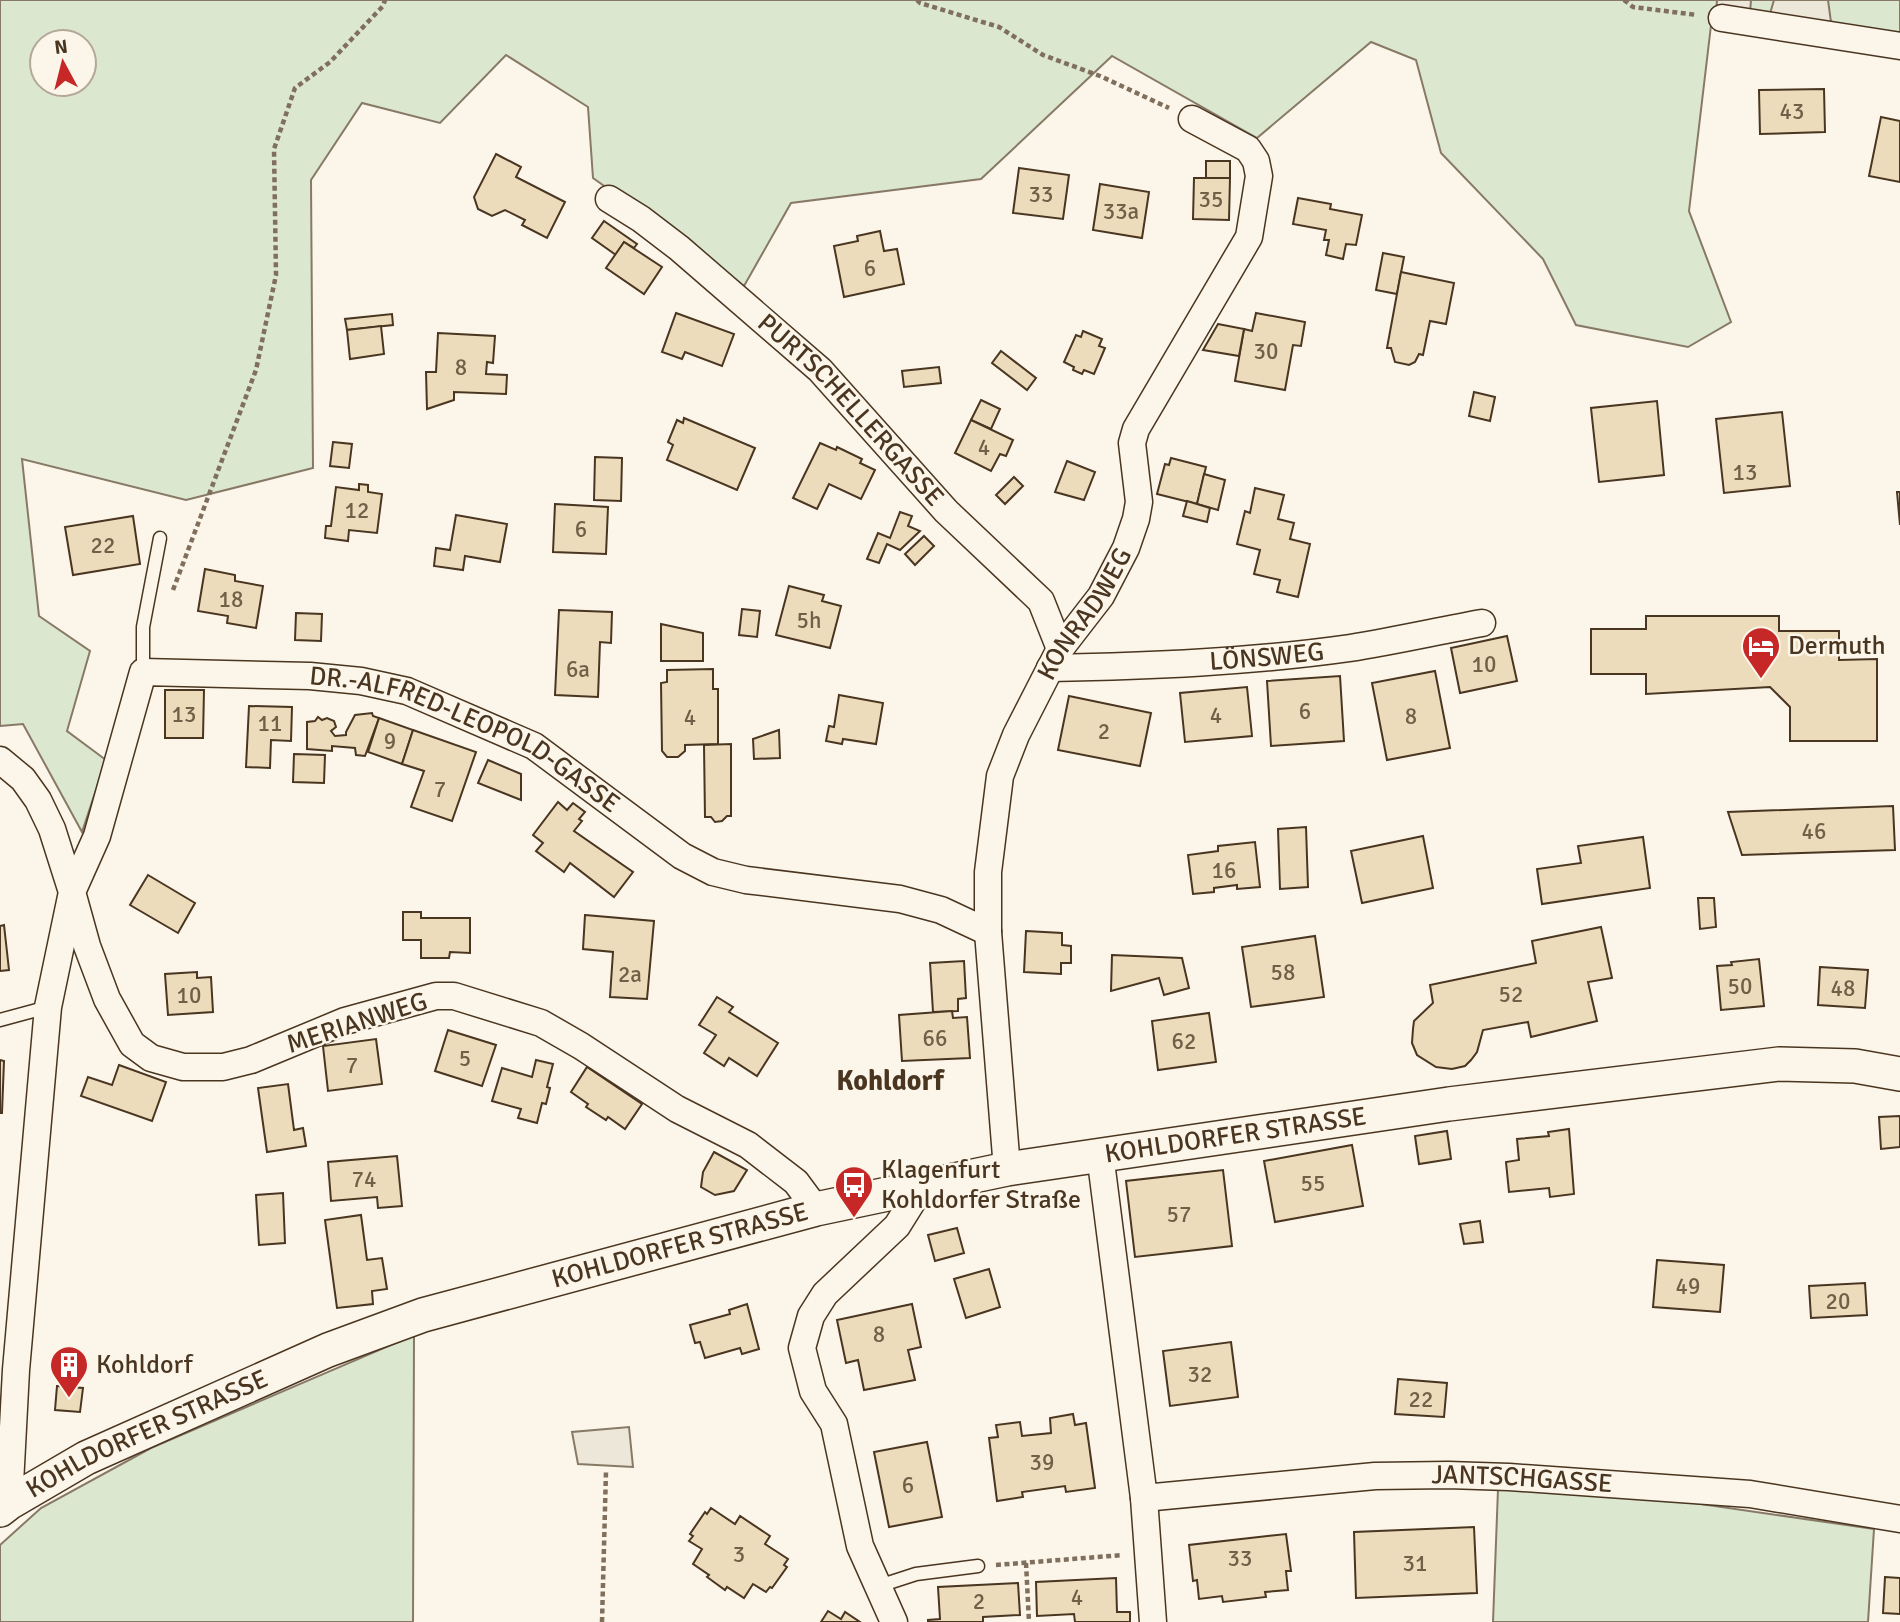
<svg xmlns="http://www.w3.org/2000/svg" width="1900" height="1622" font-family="Signika,sans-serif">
<rect width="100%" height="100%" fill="#fbf6e9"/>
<g fill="#dce7d0" stroke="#887966" stroke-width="2" fill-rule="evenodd">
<path d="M0,0H1900V38L1712,17L1689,211L1731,322L1688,347L1576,325L1543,259L1441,153L1416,60L1371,42L1257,138L1112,56L981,179L791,203L744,286L593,178L588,107L506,55L440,123L362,103L311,180L313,468L186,500L22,459L39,616L90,651L67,731L106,760L82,832L23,724L0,726ZM42,42H84V84H42Z"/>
<polygon points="414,1335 413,1622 0,1622 0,1545 41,1508 151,1448"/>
<polygon points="1498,1489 1694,1503 1874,1529 1868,1622 1493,1622"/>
</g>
<g fill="#ede7d9" stroke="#887966" stroke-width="2">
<polygon points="1717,0 1751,0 1750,13 1769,17 1774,0 1828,0 1831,22 1829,40 1715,30"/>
<polygon points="629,1427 633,1467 578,1464 572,1432"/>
</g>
<g fill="#ecdcbc" stroke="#4a3520" stroke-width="2">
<polygon points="1824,89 1825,132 1760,134 1759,90"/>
<polygon points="1881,117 1900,121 1900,182 1869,176"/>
<polygon points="496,154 521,167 516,177 565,202 547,238 522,225 525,220 505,210 492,216 478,209 474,197"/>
<rect x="1206" y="161" width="24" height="17"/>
<polygon points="1019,168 1069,175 1063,219 1013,213"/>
<polygon points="1194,178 1230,178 1229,220 1193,219"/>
<polygon points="1100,184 1149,192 1142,238 1093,230"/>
<polygon points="1298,198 1331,204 1330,209 1362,215 1356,245 1346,244 1343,259 1326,255 1329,240 1324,240 1326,230 1293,224"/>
<polygon points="604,221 637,244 634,248 624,242 616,255 592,238"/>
<polygon points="880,231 884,251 897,249 904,284 844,297 834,246 858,241 857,236"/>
<polygon points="624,242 662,267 644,294 606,268"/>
<polygon points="1383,253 1404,257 1397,294 1376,290"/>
<polygon points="1401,272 1454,283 1446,324 1430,321 1423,355 1419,354 1415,362 1409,365 1395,362 1391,348 1387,348"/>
<polygon points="676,313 734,334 722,366 685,352 682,359 662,352"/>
<polygon points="1256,313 1305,322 1301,346 1293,345 1285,390 1235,381 1244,329 1252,331"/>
<polygon points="392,314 393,325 347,330 345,319"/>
<polygon points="1218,324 1244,329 1239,356 1203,350"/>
<polygon points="381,326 384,354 350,359 347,330"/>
<polygon points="1083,331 1102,339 1099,346 1105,348 1094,374 1084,370 1082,374 1073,370 1074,367 1064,362 1076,335 1081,337"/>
<polygon points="438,333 495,336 493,363 487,362 486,374 507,375 506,394 454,392 454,400 427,409 426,372 436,372"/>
<polygon points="1001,351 1036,378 1027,390 992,363"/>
<polygon points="939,367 941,383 904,387 902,371"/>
<polygon points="1474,392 1495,397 1490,421 1469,416"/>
<polygon points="981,400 1000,409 991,429 971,420"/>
<polygon points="1657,401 1664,475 1599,482 1591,408"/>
<polygon points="1782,412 1790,486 1724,493 1716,419"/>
<polygon points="684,418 755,448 737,490 667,460 673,445 668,442 677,420 683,423"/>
<polygon points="971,420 1013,440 1006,456 1000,454 991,471 955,453"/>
<polygon points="333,442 352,444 349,468 330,466"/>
<polygon points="820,443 836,450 837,447 862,459 860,463 875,470 861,499 829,484 817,509 793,498"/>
<polygon points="595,457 622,458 621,501 594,500"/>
<polygon points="1171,458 1206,467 1197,504 1157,494 1165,464 1169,465"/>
<polygon points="1067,461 1095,472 1084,500 1055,492"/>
<polygon points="1204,474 1225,480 1218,510 1197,504"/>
<polygon points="1014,477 1023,486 1005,504 996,495"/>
<polygon points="359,484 368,485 368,492 382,494 377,533 349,530 348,541 325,538 326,526 331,526 336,487 359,490"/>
<polygon points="1255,488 1284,495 1278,519 1294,523 1290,539 1310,544 1298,597 1277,592 1280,580 1254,574 1260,550 1237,544 1245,511 1250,513"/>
<polygon points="1897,492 1900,492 1900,525"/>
<polygon points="1187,501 1210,508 1207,522 1183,516"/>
<polygon points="555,504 608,507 606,554 553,552"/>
<polygon points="900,512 912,516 908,526 920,531 900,550 887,544 879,563 867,559 878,533 890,538"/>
<polygon points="456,515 507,524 500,562 465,556 463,570 434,566 436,548 450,550"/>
<polygon points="133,516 140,564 73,575 65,527"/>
<polygon points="924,536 934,546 915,565 905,554"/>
<polygon points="205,569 235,575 235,581 263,586 256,628 227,623 228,616 198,611"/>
<polygon points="789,586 824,595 822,601 841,606 830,648 776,635"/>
<polygon points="742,609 760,611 757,637 739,635"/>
<polygon points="559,610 612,612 611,643 600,642 598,697 555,695"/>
<polygon points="296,613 322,614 321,641 295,640"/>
<polygon points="1646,616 1779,616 1779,631 1839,631 1839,660 1877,659 1877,741 1790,741 1790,707 1770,687 1646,694 1646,674 1591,674 1591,629 1646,629"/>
<polygon points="661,624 703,633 703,661 661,661"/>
<polygon points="1507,636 1517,681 1460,693 1451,648"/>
<polygon points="713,669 713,689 718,689 718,744 685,745 685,751 678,757 667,757 662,751 661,683 667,682 667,670"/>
<polygon points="1435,671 1450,748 1387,760 1372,683"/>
<polygon points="1340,676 1344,741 1271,746 1267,681"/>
<polygon points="1247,687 1252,736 1185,742 1180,693"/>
<polygon points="165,690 204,690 203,738 165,738"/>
<polygon points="839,695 883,703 876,744 843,739 842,744 826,741 829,726 834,727"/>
<polygon points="1069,696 1151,713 1140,766 1058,750"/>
<polygon points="249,706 292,707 291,741 271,740 270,768 246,767"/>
<polygon points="372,713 373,716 379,718 365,756 356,755 355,748 332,746 332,751 307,749 307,722 315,721 318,717 322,720 327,718 334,721 336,727 331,731 335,736 346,735 346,732 355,715"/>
<polygon points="379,718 413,730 402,764 368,752"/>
<polygon points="413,730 476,752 452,821 411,807 424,771 402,764"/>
<polygon points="779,730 780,758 754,759 753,739"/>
<polygon points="731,744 731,816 727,816 722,821 715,822 711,817 705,817 704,745"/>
<polygon points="294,754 325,755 324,783 293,782"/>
<polygon points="488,760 521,774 521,800 478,783"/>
<polygon points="558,802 567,810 573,803 585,812 579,819 582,821 574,831 633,872 614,897 570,863 564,872 536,851 543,843 533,835"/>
<polygon points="1893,806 1895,850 1742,855 1728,812"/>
<polygon points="1306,827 1308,887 1280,889 1278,829"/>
<polygon points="1423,836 1433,888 1362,903 1351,851"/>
<polygon points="1643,837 1650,888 1542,904 1537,869 1581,863 1578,846"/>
<polygon points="1255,842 1260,887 1237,889 1237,885 1214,888 1214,892 1193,894 1188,855 1218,851 1218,846"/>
<polygon points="148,875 195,903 178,933 130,905"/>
<polygon points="1698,898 1714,898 1716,927 1700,929"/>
<polygon points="403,912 421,912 421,918 470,918 470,953 450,952 449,958 421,958 421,940 403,940"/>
<polygon points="585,915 654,921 647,999 610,997 613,952 583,949"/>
<polygon points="4,925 9,970 0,971 0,926"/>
<polygon points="1601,927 1612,978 1588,982 1597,1021 1531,1037 1528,1022 1483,1030 1477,1052 1471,1060 1465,1066 1452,1069 1436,1067 1417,1055 1412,1043 1413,1029 1414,1021 1433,1003 1430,985 1536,963 1532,941"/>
<polygon points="1026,931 1062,933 1062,945 1071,946 1071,963 1061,963 1061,974 1024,972"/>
<polygon points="1315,936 1324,997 1251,1007 1242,947"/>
<polygon points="1112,955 1182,958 1189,988 1164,995 1159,978 1111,991"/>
<polygon points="1759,959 1764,1006 1721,1010 1717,966 1732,965 1731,962"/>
<polygon points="964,961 966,998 958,999 958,1011 933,1012 930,963"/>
<polygon points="1820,967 1868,970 1865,1008 1818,1005"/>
<polygon points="197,972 197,978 211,977 213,1012 168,1015 165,974"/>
<polygon points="717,997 733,1007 729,1012 778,1043 757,1076 729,1058 724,1066 704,1053 716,1035 699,1025"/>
<polygon points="952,1011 953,1018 967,1017 970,1058 902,1061 899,1015"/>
<polygon points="1209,1013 1216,1062 1158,1070 1152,1021"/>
<polygon points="448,1030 496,1045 482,1086 435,1071"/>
<polygon points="376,1039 382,1084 328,1091 323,1046"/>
<polygon points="0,1060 4,1061 2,1113 0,1113"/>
<polygon points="536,1060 553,1064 547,1087 550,1088 546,1104 542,1103 537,1123 518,1118 521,1109 492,1101 502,1068 532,1077"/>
<polygon points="119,1065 166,1082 152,1121 81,1096 88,1077 112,1085"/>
<polygon points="587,1067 642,1104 625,1129 608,1117 606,1120 586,1107 588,1104 571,1092"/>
<polygon points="288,1084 294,1130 303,1128 306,1146 267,1152 258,1088"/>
<polygon points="1900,1116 1900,1147 1881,1149 1879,1117"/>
<polygon points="1569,1129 1574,1194 1550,1197 1549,1188 1509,1192 1506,1162 1519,1160 1517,1139 1549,1136 1548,1132"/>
<polygon points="1447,1131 1451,1159 1419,1164 1415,1136"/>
<polygon points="1352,1145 1363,1206 1275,1222 1264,1161"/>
<polygon points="714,1152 747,1170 734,1191 715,1195 701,1187 703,1172"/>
<polygon points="397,1156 402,1206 378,1208 377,1197 331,1201 328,1162"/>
<polygon points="1223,1170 1232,1246 1135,1257 1126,1181"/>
<polygon points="283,1193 285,1243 259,1245 256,1195"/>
<polygon points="361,1215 367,1260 382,1258 387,1289 372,1291 373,1304 337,1308 325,1220"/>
<polygon points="1480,1221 1483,1242 1464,1244 1460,1224"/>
<polygon points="957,1228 964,1253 935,1261 928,1235"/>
<polygon points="1657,1260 1724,1265 1720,1312 1653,1307"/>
<polygon points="989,1269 1000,1307 966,1318 954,1279"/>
<polygon points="1865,1283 1867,1315 1811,1318 1809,1286"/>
<polygon points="747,1304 759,1349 742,1354 740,1348 705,1358 700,1342 695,1343 690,1325 730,1314 729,1310"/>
<polygon points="912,1304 921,1347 908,1350 915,1380 864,1390 858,1360 846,1363 837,1320"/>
<polygon points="1231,1342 1238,1397 1170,1406 1163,1351"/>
<polygon points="1398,1379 1447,1383 1444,1417 1395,1414"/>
<polygon points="57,1386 83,1388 80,1412 55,1410"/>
<polygon points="1073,1414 1075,1425 1086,1423 1095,1488 1066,1492 1065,1486 1022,1492 1023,1497 997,1501 989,1438 998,1437 996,1425 1020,1422 1022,1436 1051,1433 1050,1418"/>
<polygon points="927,1442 942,1517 889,1527 874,1452"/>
<polygon points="711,1508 735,1524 740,1516 770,1536 765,1544 788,1559 784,1565 787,1567 772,1588 770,1587 766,1592 753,1584 744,1598 727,1587 725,1590 707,1577 709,1575 693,1564 702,1549 689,1541 693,1536 690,1534 705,1512 707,1514"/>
<polygon points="1474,1527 1477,1593 1356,1598 1354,1532"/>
<polygon points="1286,1534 1291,1571 1286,1571 1288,1590 1265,1592 1266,1597 1223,1602 1222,1596 1199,1599 1197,1580 1193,1581 1189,1545"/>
<polygon points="1885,1577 1900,1578 1900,1614 1883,1613"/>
<polygon points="1116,1578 1117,1612 1130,1612 1130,1622 1075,1622 1074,1614 1037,1616 1036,1582"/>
<polygon points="1018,1583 1020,1615 983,1617 983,1622 928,1622 928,1620 940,1619 938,1587"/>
<polygon points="828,1611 841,1619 845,1612 860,1622 821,1622"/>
</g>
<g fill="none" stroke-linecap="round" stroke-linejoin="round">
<defs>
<g id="service">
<polyline points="143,672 143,627 160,538"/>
<polyline points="0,1020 48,1007"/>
<polyline points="879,1586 916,1574 978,1566"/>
</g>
<g id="minor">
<polyline points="1722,18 1900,46"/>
<path id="s1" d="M609,199L641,219L679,248L820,370L946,511L1041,601L1060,649"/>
<path id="s2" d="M1050,668C1150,666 1251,662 1350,648C1394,641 1438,631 1482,623"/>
<polyline points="0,760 23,779 38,800 52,829 72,892 48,1007 16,1370 9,1503"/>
<path id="s3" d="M1100,1154L1144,1498L1375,1476L1448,1475L1509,1477L1750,1494L1900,1519"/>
<path id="s4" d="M1007,1169L988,932V872L1000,776L1016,735L1060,649L1101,596L1126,548L1136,519L1139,502L1132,443L1136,429L1249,237L1259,176L1256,161L1248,149L1192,119"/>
<path id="s5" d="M816,1209L796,1182L748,1145L677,1109L581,1046L541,1023L454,996H436L345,1021L251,1060L223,1067H183L151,1058L132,1044L107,999L87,946L72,892L97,836L143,672L310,676L361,681L407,691L534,746L682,856L713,872L746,880L900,899L941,910L988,932"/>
<polyline points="1144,1498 1153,1622"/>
<polyline points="894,1622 860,1546 834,1424 813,1391 802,1348 811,1316 825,1294 897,1226 922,1186"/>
</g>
<g id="tertiary">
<path id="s6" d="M0,1510L9,1503L86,1458L328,1350L423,1315L816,1209L1007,1169L1449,1104L1779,1064L1855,1066L1900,1074"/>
</g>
</defs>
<use href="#service" stroke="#4a3520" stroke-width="15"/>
<use href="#minor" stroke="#4a3520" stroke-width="29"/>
<use href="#tertiary" stroke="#4a3520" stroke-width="36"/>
<g stroke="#7f6f5c" stroke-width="4.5" stroke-dasharray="5 3.5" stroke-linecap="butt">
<polyline points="917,0 920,3 999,27 1043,55 1100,76 1169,108"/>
<polyline points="1624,0 1633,7 1697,15"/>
<polyline points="173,590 256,370 276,275 274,149 295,88 330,62 383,6 385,0"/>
<polyline points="1026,1563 1029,1622"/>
<polyline points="996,1565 1123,1555"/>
<polyline points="602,1622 606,1471"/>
</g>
<use href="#service" stroke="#fbf6e9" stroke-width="12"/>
<use href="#minor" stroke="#fbf6e9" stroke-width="26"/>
<use href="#tertiary" stroke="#fbf6e9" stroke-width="33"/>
</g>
<defs>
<symbol id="hotel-pin" viewBox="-11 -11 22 30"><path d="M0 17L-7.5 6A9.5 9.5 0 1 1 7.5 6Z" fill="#c62828" stroke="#fbf6e9"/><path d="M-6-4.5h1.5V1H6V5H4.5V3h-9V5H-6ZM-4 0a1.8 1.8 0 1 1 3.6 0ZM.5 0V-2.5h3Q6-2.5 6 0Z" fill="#fff"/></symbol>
<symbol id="bus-pin" viewBox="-11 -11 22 30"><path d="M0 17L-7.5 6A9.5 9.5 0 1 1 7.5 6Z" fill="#c62828" stroke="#fbf6e9"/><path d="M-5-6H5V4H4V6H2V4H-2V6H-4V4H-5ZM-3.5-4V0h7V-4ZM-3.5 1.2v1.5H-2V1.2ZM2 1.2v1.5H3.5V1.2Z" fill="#fff"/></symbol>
<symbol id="building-pin" viewBox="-11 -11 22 30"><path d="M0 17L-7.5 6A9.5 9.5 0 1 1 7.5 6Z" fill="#c62828" stroke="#fbf6e9"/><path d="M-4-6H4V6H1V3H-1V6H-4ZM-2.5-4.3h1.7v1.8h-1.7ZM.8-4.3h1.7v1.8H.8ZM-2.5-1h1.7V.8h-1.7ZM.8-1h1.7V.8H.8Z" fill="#fff"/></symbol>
</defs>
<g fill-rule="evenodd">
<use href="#hotel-pin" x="1739" y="624" width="44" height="60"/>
<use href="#bus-pin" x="832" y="1163" width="44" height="60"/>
<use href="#building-pin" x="47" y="1343" width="44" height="60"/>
</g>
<g text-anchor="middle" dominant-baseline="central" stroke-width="5" stroke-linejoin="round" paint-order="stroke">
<g font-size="23" fill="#725f47">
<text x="1792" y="111">43</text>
<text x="1041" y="194">33</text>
<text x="1211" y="199">35</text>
<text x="1121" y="211">33a</text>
<text x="870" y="268">6</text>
<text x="1266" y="351">30</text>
<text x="461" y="367">8</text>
<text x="984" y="447">4</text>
<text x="1745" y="472">13</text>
<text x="357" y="510">12</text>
<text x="581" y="529">6</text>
<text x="103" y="545">22</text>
<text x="231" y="599">18</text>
<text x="809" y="620">5h</text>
<text x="1484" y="664">10</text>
<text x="578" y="669">6a</text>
<text x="1305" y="711">6</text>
<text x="184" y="714">13</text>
<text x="1216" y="715">4</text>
<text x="1411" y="716">8</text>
<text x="690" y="717">4</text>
<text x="270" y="723">11</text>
<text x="1104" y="731">2</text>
<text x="390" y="741">9</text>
<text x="440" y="789">7</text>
<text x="1814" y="831">46</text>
<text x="1224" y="870">16</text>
<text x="1283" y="972">58</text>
<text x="630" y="974">2a</text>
<text x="1740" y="986">50</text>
<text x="1843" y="988">48</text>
<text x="1511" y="994">52</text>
<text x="189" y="995">10</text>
<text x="935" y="1038">66</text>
<text x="1184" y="1041">62</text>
<text x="465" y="1058">5</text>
<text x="352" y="1065">7</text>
<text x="364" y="1179">74</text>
<text x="1313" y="1183">55</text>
<text x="1179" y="1214">57</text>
<text x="1688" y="1286">49</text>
<text x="1838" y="1301">20</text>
<text x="879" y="1334">8</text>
<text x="1200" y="1374">32</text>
<text x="1421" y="1399">22</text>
<text x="1042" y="1462">39</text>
<text x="908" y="1485">6</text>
<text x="739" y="1554">3</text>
<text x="1240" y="1558">33</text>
<text x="1415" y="1563">31</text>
<text x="1077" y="1597">4</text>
<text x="979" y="1601">2</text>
</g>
<g font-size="26" fill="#4a3520" stroke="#fbf6e9">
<text stroke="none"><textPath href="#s1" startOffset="322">PURTSCHELLERGASSE</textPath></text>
<text stroke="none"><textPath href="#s4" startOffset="578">KONRADWEG</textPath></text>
<text stroke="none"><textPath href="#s2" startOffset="217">LÖNSWEG</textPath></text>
<text stroke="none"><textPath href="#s5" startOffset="1498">DR.-ALFRED-LEOPOLD-GASSE</textPath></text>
<text transform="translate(357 1023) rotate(-18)">MERIANWEG</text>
<text stroke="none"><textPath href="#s6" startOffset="1300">KOHLDORFER STRASSE</textPath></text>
<text stroke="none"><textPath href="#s6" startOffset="733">KOHLDORFER STRASSE</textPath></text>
<text stroke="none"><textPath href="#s6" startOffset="166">KOHLDORFER STRASSE</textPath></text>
<text stroke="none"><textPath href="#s3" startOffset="726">JANTSCHGASSE</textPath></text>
</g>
<g font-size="26" fill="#4a3520" stroke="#fbf6e9" text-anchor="start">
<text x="1788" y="646">Dermuth</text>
<text x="881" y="1170">Klagenfurt<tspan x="881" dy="30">Kohldorfer Straße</tspan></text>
<text x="96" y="1365">Kohldorf</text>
</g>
<g font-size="28" font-weight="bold" fill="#4a3520" stroke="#fbf6e9">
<text x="890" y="1081">Kohldorf</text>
</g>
</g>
<g transform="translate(63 63) rotate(353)"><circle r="33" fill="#fbf6e9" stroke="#b4a999" stroke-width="2"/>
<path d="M0-5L12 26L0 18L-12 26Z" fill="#c62828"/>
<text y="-10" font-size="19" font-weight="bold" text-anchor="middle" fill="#4a3520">N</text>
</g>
</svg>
